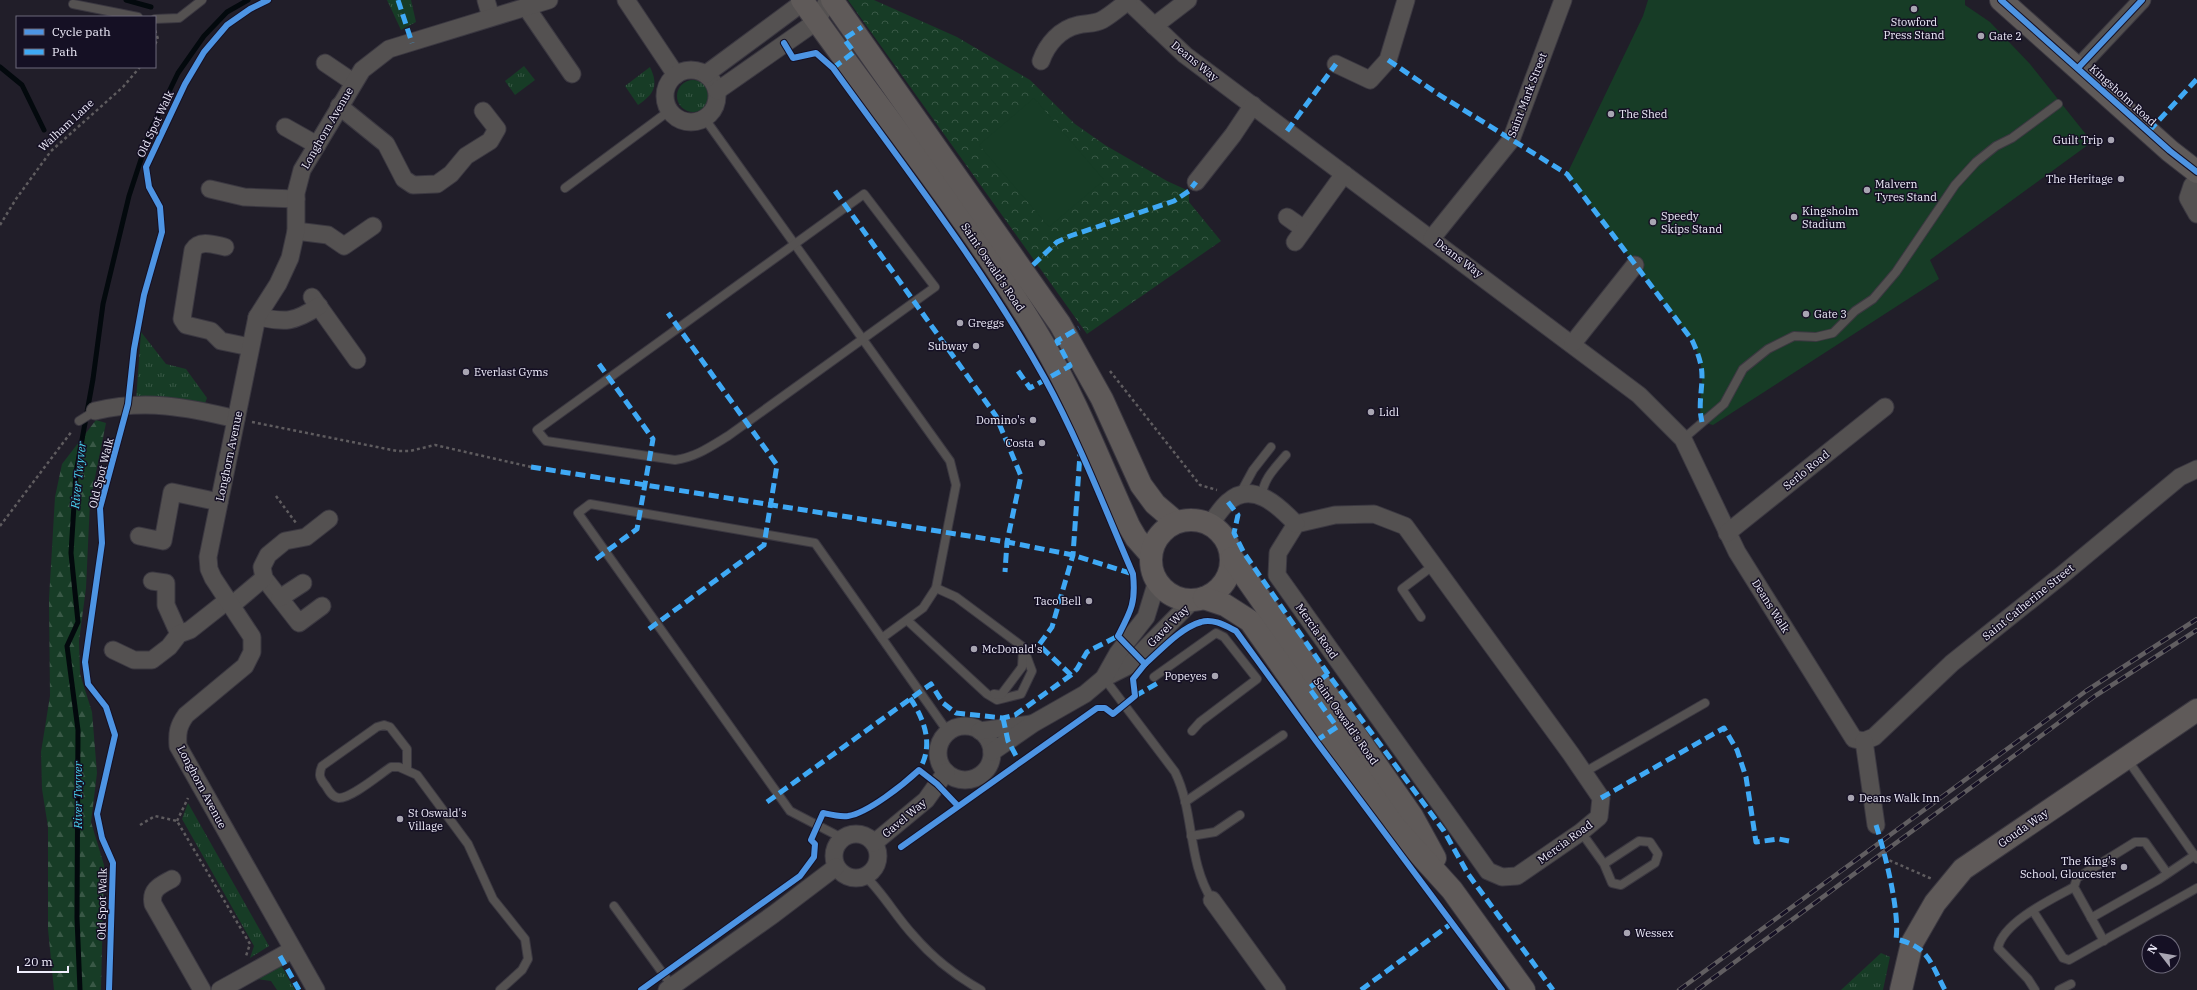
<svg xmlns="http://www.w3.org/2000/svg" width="2197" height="990" font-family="'IBM Plex Serif',serif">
<defs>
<pattern id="grass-tufts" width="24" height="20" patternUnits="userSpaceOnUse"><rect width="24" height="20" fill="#173c26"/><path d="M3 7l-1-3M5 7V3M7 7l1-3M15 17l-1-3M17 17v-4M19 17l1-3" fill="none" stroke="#395846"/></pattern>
<pattern id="forest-firs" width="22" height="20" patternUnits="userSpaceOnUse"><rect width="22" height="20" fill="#173c26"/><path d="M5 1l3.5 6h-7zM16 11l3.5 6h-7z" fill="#395846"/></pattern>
<pattern id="park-crowns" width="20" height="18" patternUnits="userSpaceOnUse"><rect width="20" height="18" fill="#173c26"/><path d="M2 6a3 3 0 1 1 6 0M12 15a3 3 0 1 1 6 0" fill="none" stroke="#395846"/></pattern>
</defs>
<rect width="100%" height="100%" fill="#211e29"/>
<g fill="url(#grass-tufts)">
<polygon points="387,0 411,0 416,22 401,30"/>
<polygon points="524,66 535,80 515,95 505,81"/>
<path d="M650,67C659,86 654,94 638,105L625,86Z"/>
<circle cx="693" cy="96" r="16"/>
<polygon points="141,332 166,364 186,369 207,398 204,406 136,401"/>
<polygon points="188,803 269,946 250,958 254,946 182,819"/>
<polygon points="1881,953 1890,957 1883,990 1841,990"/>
<polygon points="281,965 295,990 277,990 271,981 257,979"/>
</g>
<polygon fill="url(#forest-firs)" points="96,420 106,423 90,502 86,588 79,641 80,674 92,712 97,773 91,822 104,865 101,990 54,990 48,929 48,827 42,789 41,752 50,696 49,599 55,497 62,464"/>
<polygon fill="url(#park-crowns)" points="848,0 874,0 957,37 1030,80 1075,124 1105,145 1167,181 1189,191 1189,202 1221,241 1087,334"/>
<g fill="#173c26">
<path d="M1648,0H1965V5L1990,22L2030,64L2092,142L1930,260L1939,279L1713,425L1702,422C1698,406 1702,392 1702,376C1702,363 1697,351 1692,340L1567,174L1643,16Z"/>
<polygon points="1034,98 1104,180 1049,227 979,145"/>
</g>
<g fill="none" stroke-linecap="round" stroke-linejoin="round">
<g stroke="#03090d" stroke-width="5">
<polyline points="126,0 151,7"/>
<polyline points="0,67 22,85 44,130"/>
<polyline points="80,990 77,918 78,730 67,646 78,622 71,553 76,473 93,379 103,304 129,196 151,129 178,73 204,36 227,12 248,0"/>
</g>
<defs>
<g id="lane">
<polyline points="73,4 138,17"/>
<polyline points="155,19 179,18 202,0"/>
<polyline points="705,119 950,461 956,485 936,588 923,608 882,638"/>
<polyline points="565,188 669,111"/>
<path d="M864,194L935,287L728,436C710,447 696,457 675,460L546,441L537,430Z"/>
<polyline points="79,421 95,411"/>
<polyline points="1683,439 1724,404 1743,369 1768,349 1794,336 1816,337 1833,333 1855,311 1873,299 1896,272 1955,185 1976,162 1996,146 2012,138 2058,104"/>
<polyline points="1240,494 1253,470 1271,447"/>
<path d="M1262,496C1263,479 1275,468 1286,455"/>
<polyline points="1421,617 1402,589 1434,565"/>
<polyline points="908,621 987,694 997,700 1021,694 1032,671 1023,647 956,597 936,588"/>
<polyline points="1154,677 1216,633 1224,637 1257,679 1200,722 1192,731"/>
<path d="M1104,678L1175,772C1195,813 1187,861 1212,900"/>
<polyline points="994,694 1001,695 1022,667 1023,650"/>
<polyline points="2127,759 2197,859"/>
<path d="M407,769V749L390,727L384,725L377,727L322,766C318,775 320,779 326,786C329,791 332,797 339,798C352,798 380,774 391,767H399L417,775L468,844L493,899L525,939L528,959L522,970L500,990"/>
<polyline points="1583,773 1705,703"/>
<polyline points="1185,802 1283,735"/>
<polyline points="1581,832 1604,864 1612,883 1621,885 1655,863 1658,854 1650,842 1639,841 1604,864"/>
<polyline points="1191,836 1215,832 1240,815"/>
<polyline points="842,838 790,811 578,513 590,504 815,543 948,732"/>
<path d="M865,876C884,894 896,917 914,936C933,958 956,976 981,990"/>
<polyline points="614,906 672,986"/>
<polyline points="2033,911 2063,958 2069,960 2197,888"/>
<polyline points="2091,918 2158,880 2195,855"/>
<polyline points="2104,941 2074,887 2077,878 2135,842 2145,842 2167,873"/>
<path d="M2035,990L2028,979L1998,948C2003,922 2052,899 2074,887"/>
<polyline points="2059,990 2071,984"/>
</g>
<g id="street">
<polyline points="486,0 491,17"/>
<polyline points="626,0 676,75"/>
<polyline points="1127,0 1185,55 1639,395 1683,439 1737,552 1854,739 1864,741"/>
<polyline points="526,7 572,74"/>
<polyline points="1154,26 1188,0"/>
<path d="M1041,61C1047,44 1060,29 1078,25C1086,23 1095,24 1102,20C1111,15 1120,7 1128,1"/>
<polyline points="325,63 353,82"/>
<polyline points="1336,64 1370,80 1388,60 1406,0"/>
<polyline points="2078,68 2142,0"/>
<circle cx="691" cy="96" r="26"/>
<polyline points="706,74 806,0"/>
<polyline points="717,91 817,21 828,0"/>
<polyline points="339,106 386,144 404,179 413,185 437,184 451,174 466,156 490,141 497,129 483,111"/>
<polyline points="285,127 317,145"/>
<polyline points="2197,179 2192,186 2188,198 2197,214"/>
<polyline points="1196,182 1233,135 1253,105"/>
<polyline points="210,189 244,197 296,199"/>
<polyline points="1287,217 1304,229"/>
<polyline points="296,231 328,235 344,246 373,226"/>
<polyline points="1432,238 1511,140 1563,0"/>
<polyline points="1295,242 1344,174"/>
<path d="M225,247C215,245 200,239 193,250L182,319L186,325L211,331L221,341L250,347"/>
<polyline points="312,297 357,360"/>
<path d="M257,317C287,322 293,323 319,306"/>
<polyline points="1573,343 1635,265"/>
<path d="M95,411C145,399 187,407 236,419"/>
<polygon points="1374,514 1405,526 1571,754 1601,798 1599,817 1581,832 1517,876 1502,877 1488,871 1277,575 1278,553 1296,524 1335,515"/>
<path d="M1210,524C1216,517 1221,508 1228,502C1252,480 1279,506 1296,524"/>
<polyline points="1727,533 1885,407"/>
<polyline points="139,536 163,541 172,492 219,502"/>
<polyline points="264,578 299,623 322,606"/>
<polyline points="152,581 166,583 166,605 179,634"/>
<polyline points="280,598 303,583"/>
<polyline points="232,605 264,578 262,567 268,555 285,541 306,537 329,519"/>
<polyline points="113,650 134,660 152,660 169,647 179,634 190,630 228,600"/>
<polyline points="1104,678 1128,666 1193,600"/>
<circle cx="965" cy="753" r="27"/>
<polyline points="980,731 1031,724"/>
<polyline points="1864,741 1874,737 1952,663 2062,575 2180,477 2197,469"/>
<polyline points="1864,741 1876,825"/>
<polyline points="992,752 1034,723 1085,694 1104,678 1118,653 1146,617 1157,581"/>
<circle cx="856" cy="856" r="22"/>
<polyline points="874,843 926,800 946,772"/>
<path d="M172,879C161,885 150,889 153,904L202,990"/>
<polyline points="1212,900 1277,990"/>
<polyline points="220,990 292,950"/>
<path d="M316,990L178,746C177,733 178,726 186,715L245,666L252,652V637L213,578L209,569L208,557L257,317L278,284L290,258L296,231V193L302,170L362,70L389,49L549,0"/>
<polyline points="667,990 774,914 836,867"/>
</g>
<g id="primary">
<path d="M802,0C882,114 972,222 1043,343C1077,401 1101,465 1129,526L1136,538L1151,555"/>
<polyline points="832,0 1060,324 1102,399 1141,485 1155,504 1176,522"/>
<polyline points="2001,0 2170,151 2197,172"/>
<circle cx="1191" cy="560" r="40"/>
<polyline points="1232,558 1412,816 1435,858"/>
<polyline points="1204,598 1225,605 1250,621 1395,827 1452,890 1524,990"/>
<polyline points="1901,990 1912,943 1935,903 1963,869 2197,710"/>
</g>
</defs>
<use href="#lane" stroke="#3b3841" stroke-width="10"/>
<use href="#street" stroke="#3b3841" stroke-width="19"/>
<use href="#primary" stroke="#3b3841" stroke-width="24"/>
<g stroke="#5f5c5f" stroke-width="2.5" stroke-dasharray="3 3" stroke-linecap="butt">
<polyline points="155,44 158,39 155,30"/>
<polyline points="0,225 16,199 51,151 123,87 140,67"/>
<polyline points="1110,371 1200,485 1217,490"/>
<polyline points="252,422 397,451 410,451 435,445 531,467"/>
<polyline points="276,496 296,523"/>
<polyline points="0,526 72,431"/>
<polyline points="177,821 188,798"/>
<polyline points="140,825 155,816 177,821 250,944 246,956"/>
<polyline points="1884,858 1932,879"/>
</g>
<use href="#lane" stroke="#545151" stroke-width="8"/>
<use href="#street" stroke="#545151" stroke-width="17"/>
<use href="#primary" stroke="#5f5a59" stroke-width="22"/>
<defs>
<g id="rail">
<polyline points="1679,990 2086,691 2197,619"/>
<polyline points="1697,990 2095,696 2197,630"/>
</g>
</defs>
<use href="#rail" stroke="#615e61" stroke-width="4.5"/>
<use href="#rail" stroke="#151024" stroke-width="3" stroke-dasharray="9" stroke-linecap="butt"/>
<g stroke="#3fa9f5" stroke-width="5" stroke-dasharray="10 5" stroke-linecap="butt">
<polyline points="398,0 412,43"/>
<path d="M1388,60L1438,94L1567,174L1692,340C1697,351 1702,363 1702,376C1702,392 1698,406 1702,422"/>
<polyline points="833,68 854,52 844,39 862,27"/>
<polyline points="1287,131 1336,64"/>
<polyline points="2149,131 2197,79"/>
<polyline points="835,191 996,416 1021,476 1007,542 1005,572"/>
<polyline points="1033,265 1057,242 1070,236 1174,201 1189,191 1196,182"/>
<polyline points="1018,371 1030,388 1070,366 1057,341 1079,328"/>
<polyline points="531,467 1007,542 1073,555 1133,574"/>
<polyline points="1228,502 1238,515 1234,533 1244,553 1328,674 1444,831 1468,874 1553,990"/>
<polyline points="596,559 637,529 653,439 599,364"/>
<polyline points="649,629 764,545 777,465 668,313"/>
<polyline points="1071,675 1039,645 1052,627 1073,555 1080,454"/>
<polyline points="1135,696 1158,683"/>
<path d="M910,698C925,720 934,746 919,770"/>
<polyline points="1003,718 1008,741 1020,763"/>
<polyline points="1316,741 1337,727 1309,688 1328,674"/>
<polyline points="1601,798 1724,728 1737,750 1746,777 1756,842 1779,839 1789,841"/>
<polyline points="767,802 931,684 943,703 956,713 1003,718 1015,715 1071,675 1077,669 1087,652 1118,636"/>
<path d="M1876,825C1885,853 1900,912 1896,939C1929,947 1930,962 1945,990"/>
<polyline points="280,956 299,990"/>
<polyline points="1361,990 1452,923"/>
</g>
<defs>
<g id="cycleway">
<polyline points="2001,0 2170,151 2197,172"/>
<path d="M784,43L793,58L816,53L833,68C906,169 984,269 1045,379C1079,441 1105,509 1133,574C1136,603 1131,611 1118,636L1145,664C1161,650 1180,628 1201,622C1213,618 1226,626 1236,631L1316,741L1502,990"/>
<polyline points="2078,68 2142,0"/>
<polyline points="901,847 1097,708 1105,708 1113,714 1135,696 1133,679 1145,664"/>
<polyline points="109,990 113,863 102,838 97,814 115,735 106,707 88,684 85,662 102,543 100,508 128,404 134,349 144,295 162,232 160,207 149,187 146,167 185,84 204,52 227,25 250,9 268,0"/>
<path d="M641,990L800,876L814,857L815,844L811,840L823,813C832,815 839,817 848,816C868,813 904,784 919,770L937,784L958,806"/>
</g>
</defs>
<use href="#cycleway" stroke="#151024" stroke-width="8"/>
<use href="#cycleway" stroke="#4d94e3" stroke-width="6"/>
</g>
<g fill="#a8a5b2" stroke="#151024" stroke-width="1.5">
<circle cx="1914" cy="9" r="4"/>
<circle cx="1981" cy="36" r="4"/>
<circle cx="1611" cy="114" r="4"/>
<circle cx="2111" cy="140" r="4"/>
<circle cx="2121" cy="179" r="4"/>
<circle cx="1867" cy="190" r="4"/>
<circle cx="1794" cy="217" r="4"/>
<circle cx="1653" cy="222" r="4"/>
<circle cx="1806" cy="314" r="4"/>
<circle cx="960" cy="323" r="4"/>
<circle cx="976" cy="346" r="4"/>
<circle cx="466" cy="372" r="4"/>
<circle cx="1371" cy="412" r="4"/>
<circle cx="1033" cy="420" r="4"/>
<circle cx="1042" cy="443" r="4"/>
<circle cx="1089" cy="601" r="4"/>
<circle cx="974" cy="649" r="4"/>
<circle cx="1215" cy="676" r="4"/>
<circle cx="1851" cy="798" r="4"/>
<circle cx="400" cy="819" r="4"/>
<circle cx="2124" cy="867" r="4"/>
<circle cx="1627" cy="933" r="4"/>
</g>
<g text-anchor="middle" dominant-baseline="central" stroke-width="3" stroke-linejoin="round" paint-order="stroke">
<g font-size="11" fill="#f0eefc" stroke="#151024" text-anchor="start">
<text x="1914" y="22" text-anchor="middle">Stowford<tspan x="1914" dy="13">Press Stand</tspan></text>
<text x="1989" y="36">Gate 2</text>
<text x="1619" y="114">The Shed</text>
<text x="2103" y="140" text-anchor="end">Guilt Trip</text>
<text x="2113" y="179" text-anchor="end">The Heritage</text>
<text x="1875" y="184">Malvern<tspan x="1875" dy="13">Tyres Stand</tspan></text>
<text x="1802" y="211">Kingsholm<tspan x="1802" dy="13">Stadium</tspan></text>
<text x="1661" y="216">Speedy<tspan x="1661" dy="13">Skips Stand</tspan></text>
<text x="1814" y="314">Gate 3</text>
<text x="968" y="323">Greggs</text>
<text x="968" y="346" text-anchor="end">Subway</text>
<text x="474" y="372">Everlast Gyms</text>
<text x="1379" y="412">Lidl</text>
<text x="1025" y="420" text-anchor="end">Domino's</text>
<text x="1034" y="443" text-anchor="end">Costa</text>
<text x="1081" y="601" text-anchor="end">Taco Bell</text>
<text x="982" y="649">McDonald's</text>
<text x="1207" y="676" text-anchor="end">Popeyes</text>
<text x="1859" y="798">Deans Walk Inn</text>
<text x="408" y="813">St Oswald's<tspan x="408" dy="13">Village</tspan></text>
<text x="2116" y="861" text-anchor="end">The King's<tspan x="2116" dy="13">School, Gloucester</tspan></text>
<text x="1635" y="933">Wessex</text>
</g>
<g font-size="11" fill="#f0eefc" stroke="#151024">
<text transform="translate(1195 61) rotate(39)">Deans Way</text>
<text transform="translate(1527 95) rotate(-69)">Saint Mark Street</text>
<text transform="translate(2123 95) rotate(42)">Kingsholm Road</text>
<text transform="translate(155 124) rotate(-65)">Old Spot Walk</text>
<text transform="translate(66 125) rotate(-43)">Walham Lane</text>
<text transform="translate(327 128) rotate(-60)">Longhorn Avenue</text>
<text transform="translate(1459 258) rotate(37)">Deans Way</text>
<text transform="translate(993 267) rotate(56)">Saint Oswald's Road</text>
<text transform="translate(229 456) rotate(-78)">Longhorn Avenue</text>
<text transform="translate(1806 470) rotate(-39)">Serlo Road</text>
<text transform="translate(101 473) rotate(-76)">Old Spot Walk</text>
<text transform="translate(2028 602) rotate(-39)">Saint Catherine Street</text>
<text transform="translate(1771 606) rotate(58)">Deans Walk</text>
<text transform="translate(1168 626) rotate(-45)">Gavel Way</text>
<text transform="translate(1317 631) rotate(55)">Mercia Road</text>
<text transform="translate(1346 721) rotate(55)">Saint Oswald's Road</text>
<text transform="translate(202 787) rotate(62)">Longhorn Avenue</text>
<text transform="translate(904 818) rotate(-40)">Gavel Way</text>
<text transform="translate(2023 828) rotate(-35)">Gouda Way</text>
<text transform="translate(1565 842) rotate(-36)">Mercia Road</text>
<text transform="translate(102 904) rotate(-89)">Old Spot Walk</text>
</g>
<g font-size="12" font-style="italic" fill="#49d6f2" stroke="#151024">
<text transform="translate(78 475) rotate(-84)">River Twyver</text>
<text transform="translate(77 795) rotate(-90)">River Twyver</text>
</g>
</g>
<rect x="16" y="16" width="140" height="52" fill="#151024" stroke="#6d697a"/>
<rect x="24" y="29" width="20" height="6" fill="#4d94e3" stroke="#6d697a"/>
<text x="52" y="36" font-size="12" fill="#f0eefc">Cycle path</text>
<rect x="24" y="49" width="20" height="6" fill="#3fa9f5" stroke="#6d697a"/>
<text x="52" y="56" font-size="12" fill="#f0eefc">Path</text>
<g transform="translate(2161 954) rotate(301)"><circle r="19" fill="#151024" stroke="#6d697a"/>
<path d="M0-3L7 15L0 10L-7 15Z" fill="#a8a5b2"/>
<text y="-6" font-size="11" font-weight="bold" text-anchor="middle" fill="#f0eefc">N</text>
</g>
<path d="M18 966v6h50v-6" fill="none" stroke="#f0eefc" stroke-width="2"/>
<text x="24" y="966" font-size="12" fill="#f0eefc" stroke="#151024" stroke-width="3" paint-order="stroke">20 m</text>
</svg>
